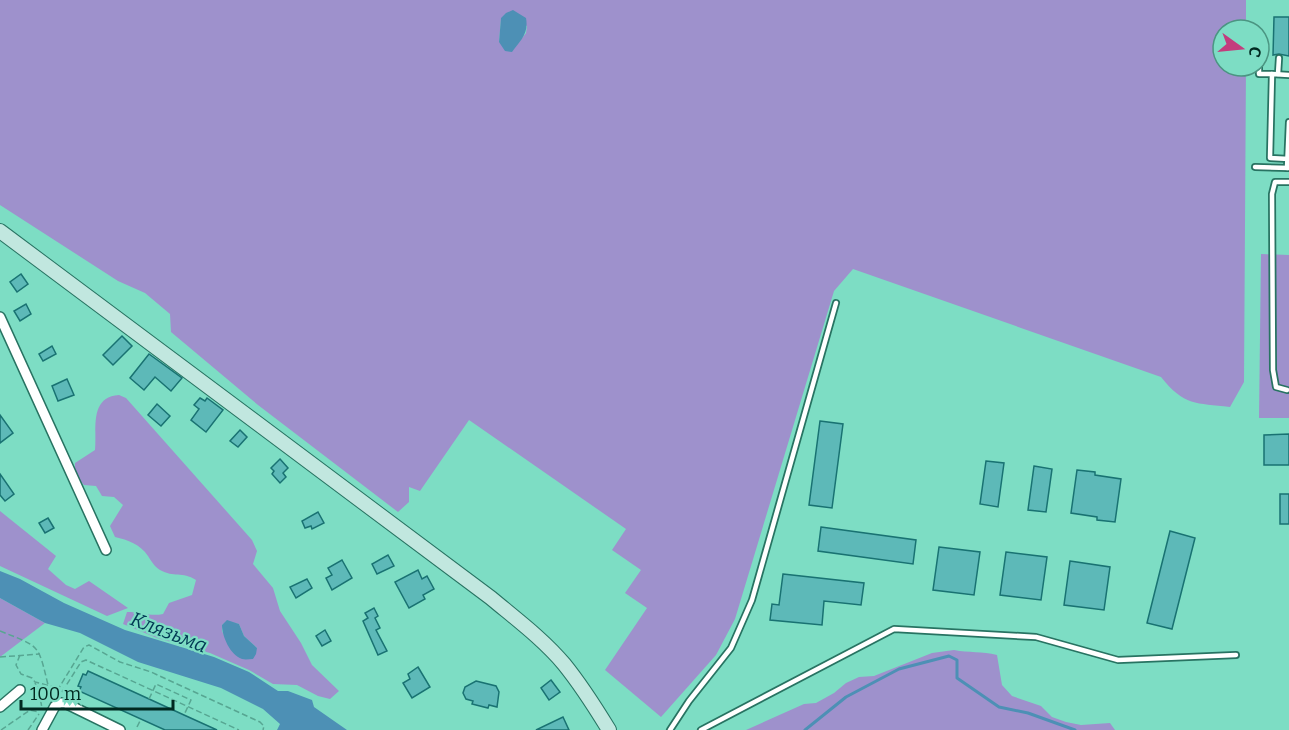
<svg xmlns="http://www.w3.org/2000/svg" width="1289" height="730" font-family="Bitter,serif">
<rect width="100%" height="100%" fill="#7dddc4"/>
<g fill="#9e91cc" fill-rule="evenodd">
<path d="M0,0H1246V30H1223V66H1246L1244,382L1230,407C1196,403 1184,406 1161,377L853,269L834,291L735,619L716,655L661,717L605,670L647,608L625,593L641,570L612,550L626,529L469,420L420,491L409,487V502L398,512L258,405L171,332L170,314L145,293L118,281L0,205ZM501,19L527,26L526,33L516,46L499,42Z"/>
<polygon points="1261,254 1289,255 1289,418 1259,418"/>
<path d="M119,395L126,398L252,540L257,551L253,564L273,588L280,611L301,643L312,665L339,691L330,699L318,696L297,685L273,684L249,670L210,653L157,638L123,624L127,612C141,611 149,617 163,614L169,603L192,595L196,580C182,571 174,578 160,570C154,566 152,562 148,556C140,544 128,540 115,537L110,526L123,505L114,497L102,496L96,486L84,485L75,475V463L95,450C97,429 89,397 119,395ZM227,621L239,624L244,636L257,648L227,642L222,631V625Z"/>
<polygon points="0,511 56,556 48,569 66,585 75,589 89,581 128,608 107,616 0,566"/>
<polygon points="0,598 45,623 0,657"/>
<path d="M954,650C969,653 982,651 997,655L1002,685L1012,696L1041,706L1052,717L1066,722L1081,725L1110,723L1115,730H746L804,704L816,703L834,693L846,683L859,677L874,676L932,653Z"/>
</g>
<g fill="#4d90b5">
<path d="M513,10L526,18C529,34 520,41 512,52L505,51L499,42L501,18L506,13Z"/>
<polygon points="0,571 20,579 64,603 125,630 214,657 249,672 278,691 288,691 312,700 314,707 347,730 277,730 280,724 263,709 221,688 138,662 80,633 45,623 0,598"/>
<path d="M227,620L239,624L244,636L257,648L256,654L253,659C249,659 246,660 242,659C230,655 222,636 222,625Z"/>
</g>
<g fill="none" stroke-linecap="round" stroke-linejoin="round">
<polyline stroke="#4d90b5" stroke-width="3" points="805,730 846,697 899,669 949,656 957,660 957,678 999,707 1028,713 1075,730"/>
</g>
<g fill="#5db9b8" stroke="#197272" stroke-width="1.5">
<polygon points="1274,17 1289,17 1289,56 1279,54 1273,55"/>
<polygon points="21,274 28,284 17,292 10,282"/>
<polygon points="26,304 31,314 20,321 14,311"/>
<polygon points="122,336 132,346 113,365 103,355"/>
<polygon points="52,346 56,354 43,361 39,354"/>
<polygon points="149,354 182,378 171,391 155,377 144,390 130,378"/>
<polygon points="67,379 74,395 58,401 52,386"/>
<polygon points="200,398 205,401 207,398 223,410 206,432 191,420 199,409 194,405"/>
<polygon points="157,404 170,416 161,426 148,415"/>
<polygon points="0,415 13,433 0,443"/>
<polygon points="820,421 843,424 832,508 809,505"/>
<polygon points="240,430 247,437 238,447 230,441"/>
<polygon points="1289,434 1289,465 1264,465 1264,435"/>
<polygon points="280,459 288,468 283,473 286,477 280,483 272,474 274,471 271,468"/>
<polygon points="986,461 1004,463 998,507 980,504"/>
<polygon points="1034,466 1052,469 1046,512 1028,510"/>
<polygon points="1077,470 1095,472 1095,475 1121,479 1115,522 1097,520 1097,517 1071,513"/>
<polygon points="0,474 14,494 5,501 0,495"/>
<rect x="1280" y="494" width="9" height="30"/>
<polygon points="318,512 324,523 312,529 311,526 305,528 302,521"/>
<polygon points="48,518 54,528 45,533 39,523"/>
<polygon points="821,527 916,540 913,564 818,551"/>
<polygon points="1170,531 1195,538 1172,629 1147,623"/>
<polygon points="939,547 980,552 974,595 933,590"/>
<polygon points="1006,552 1047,557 1041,600 1000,595"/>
<polygon points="388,555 394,566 377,574 372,564"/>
<polygon points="342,560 352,578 332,590 326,578 332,575 328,568"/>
<polygon points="1070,561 1110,567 1104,610 1064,605"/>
<polygon points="418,570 422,579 427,576 434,589 423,595 425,599 409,608 395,582"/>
<polygon points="783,574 864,583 861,605 824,601 822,625 770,620 772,604 779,605"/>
<polygon points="307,579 312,588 296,598 290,587"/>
<polygon points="374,608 378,616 375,618 380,628 376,630 387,651 378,655 363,621 368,618 365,613"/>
<polygon points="325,630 331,641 322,646 316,636"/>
<polygon points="418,667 430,687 412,698 403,683 410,679 408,674"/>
<polygon points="88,671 184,715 217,730 165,730 79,691 81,687 78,686 83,674 86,675"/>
<polygon points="551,680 560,692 549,700 541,688"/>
<polygon points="476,681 496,686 499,692 497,707 489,705 488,708 472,704 473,701 466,699 463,693 465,687"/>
<polygon points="563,717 569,730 536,730"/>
</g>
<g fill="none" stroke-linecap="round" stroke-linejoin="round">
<defs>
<g id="lane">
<polyline points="1259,66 1259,74 1272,74"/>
<polyline points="1278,74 1279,58"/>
<polyline points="1289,75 1272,74 1270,158 1289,159"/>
<polyline points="1255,167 1289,168"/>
<polyline points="1287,168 1289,122"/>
<polyline points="1287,390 1276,387 1273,370 1272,194 1275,182 1289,182"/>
<polyline points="670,730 689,701 731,648 752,600 836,303"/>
<polyline points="701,730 894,629 1036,637 1118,660 1236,655"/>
</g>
<g id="street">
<polyline points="0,317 106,550"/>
<polyline points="0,707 20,690"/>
<polyline points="42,730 55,706 60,703 65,703 120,730"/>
</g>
<path id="secondary" d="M0,231L491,598C516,619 543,639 564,664C581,685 595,707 609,730"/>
</defs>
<use href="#lane" stroke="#287362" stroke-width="8"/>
<use href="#street" stroke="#287362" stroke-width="12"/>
<use href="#secondary" stroke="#287362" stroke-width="16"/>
<g stroke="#57a692" stroke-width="1.5" stroke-dasharray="6 3" stroke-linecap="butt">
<path d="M0,631C40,647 38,643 48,685"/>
<polyline points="20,655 16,665 21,674 32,678 35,682 54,687 47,699"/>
<polyline points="0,657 40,654"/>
<polyline points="35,683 39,692 42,708"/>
<polyline points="57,691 84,647 89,645 120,662 151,672 260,722 264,726 263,730"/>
<polyline points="62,692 81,662 86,660 239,730"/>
<polyline points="149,699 156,684 191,700 184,715"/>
<polyline points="137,727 141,719"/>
<polyline points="1,730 30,710 39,712"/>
<polyline points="28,730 39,714"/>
</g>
<use href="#lane" stroke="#fff" stroke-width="4.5"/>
<use href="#street" stroke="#fff" stroke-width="9"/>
<use href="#secondary" stroke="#c1e7df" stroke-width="14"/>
</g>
<g text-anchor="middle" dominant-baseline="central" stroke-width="4.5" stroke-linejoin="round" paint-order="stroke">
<g font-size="20" font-style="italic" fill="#003953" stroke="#7dddc4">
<text transform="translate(169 632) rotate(21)">Клязьма</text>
</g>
</g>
<g transform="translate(1241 48) rotate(105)"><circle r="28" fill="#7dddc4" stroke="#4b9582" stroke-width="1.5"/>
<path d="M0-4.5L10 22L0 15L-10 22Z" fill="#c33c7d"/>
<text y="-9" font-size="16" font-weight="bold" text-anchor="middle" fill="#002920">С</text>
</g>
<path d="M21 700v9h152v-9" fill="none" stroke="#002920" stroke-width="3"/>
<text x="30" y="700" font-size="18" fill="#002920" stroke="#7dddc4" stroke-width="4.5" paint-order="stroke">100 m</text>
</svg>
